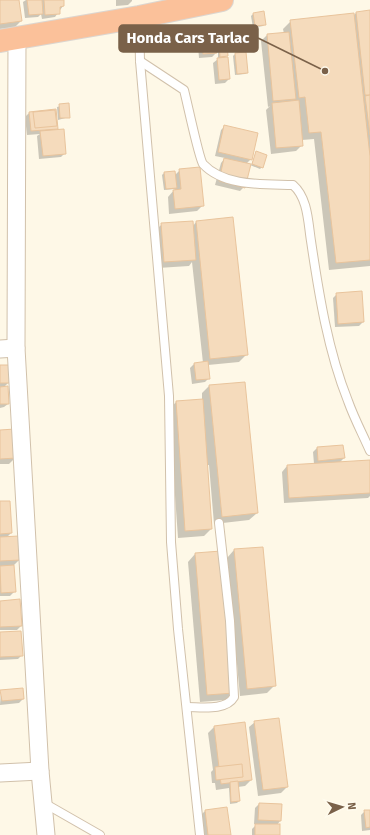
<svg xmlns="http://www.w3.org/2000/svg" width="370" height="835" font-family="'Fira Sans',sans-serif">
<rect width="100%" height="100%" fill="#fef8e7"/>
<g fill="#0003">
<polygon points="0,0 18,0 21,21 15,27 0,29"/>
<polygon points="26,0 63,0 63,6 55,17 42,19 41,14 38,17 25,18 23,2"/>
<polygon points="116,0 132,0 132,1 128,5 116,6"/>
<polygon points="370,11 370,266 329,270 314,139 302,140 302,145 296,151 271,154 266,110 270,106 268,107 261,41 267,35 284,34 283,29 291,21 353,16 356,13"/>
<polygon points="253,14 265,24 263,26 253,28 251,16"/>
<polygon points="201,30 215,33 218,30 225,30 227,55 223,59 229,79 225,83 215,84 213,63 218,59 218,51 212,57 199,58 197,34"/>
<polygon points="235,54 247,73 245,74 235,75 233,56"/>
<polygon points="68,104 69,117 58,120 57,107"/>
<polygon points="29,113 57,128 54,131 65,153 61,157 39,159 37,136 40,134 27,135 25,117"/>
<polygon points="225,126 251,159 246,164 251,165 256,153 262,167 260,169 250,165 244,187 240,191 215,185 221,163 225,158 215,156 221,130"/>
<polygon points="180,170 203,205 197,211 169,214 168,197 175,189 164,190 162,175 164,173 175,175"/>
<polygon points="196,222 247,354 239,362 208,365 209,378 205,382 192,384 190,368 194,364 203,363 192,262 189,266 158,268 156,230 162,224 193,226"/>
<polygon points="337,294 363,322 359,326 335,327 333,298"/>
<polygon points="0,366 9,382 4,387 8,404 4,407 0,408"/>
<polygon points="244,383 257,513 249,520 214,524 209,465 207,465 211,529 204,536 178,538 169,410 176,402 202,401 202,393 209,386"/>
<polygon points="0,431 15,458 9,464 0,464"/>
<polygon points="317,448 344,458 339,463 370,461 370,496 368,498 284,503 282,472 287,466 314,464 313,452"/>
<polygon points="0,502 11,533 6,538 19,560 13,566 14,592 10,596 0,596"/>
<polygon points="234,550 274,686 267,693 240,696 227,558"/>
<polygon points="195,554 233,693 225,700 200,702 188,562"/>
<polygon points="0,602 21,626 17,630 0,630"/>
<polygon points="0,633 22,655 18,659 0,660"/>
<polygon points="1,691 23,699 19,703 0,705"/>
<polygon points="255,722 287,787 281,793 258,796 249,727"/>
<polygon points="214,727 251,780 245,786 238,787 239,801 237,803 230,804 229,788 216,790 215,783 212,783 211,772 213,770 208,733"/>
<polygon points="259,804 280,821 277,825 279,835 252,835 252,829 257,824 254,824 255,808"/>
<polygon points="205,811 230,835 204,835 201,815"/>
<polygon points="365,811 370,811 370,830 362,831 361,815"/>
</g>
<g fill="#f5dbbc" stroke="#e9c49c">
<polygon points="0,0 19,0 22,21 0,24"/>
<polygon points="27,0 42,0 43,14 29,15"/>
<polygon points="44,0 64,0 64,6 60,7 60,14 45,15"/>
<polygon points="370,10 370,95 365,95 356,12"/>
<polygon points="264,11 266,25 255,26 253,13"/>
<polygon points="354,13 370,156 370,260 336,263 321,132 309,133 305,97 299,98 290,20"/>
<polygon points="215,28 217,53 203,54 201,29"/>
<polygon points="218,29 226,29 228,56 220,57"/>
<polygon points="289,32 296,99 273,101 267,34"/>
<polygon points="246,52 248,73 237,74 235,53"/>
<polygon points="228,57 230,79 219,80 217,58"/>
<polygon points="370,95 370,135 365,96"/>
<polygon points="299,100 303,146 276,148 272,103"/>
<polygon points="69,103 70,118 60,118 59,104"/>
<polygon points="56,109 58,129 31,131 29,112"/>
<polygon points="55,110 57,126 35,128 33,112"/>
<polygon points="224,125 258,133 252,160 218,152"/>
<polygon points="64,129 66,154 43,156 40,131"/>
<polygon points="256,151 267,155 263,168 252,164"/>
<polygon points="224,158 251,164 245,188 219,181"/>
<polygon points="200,167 204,206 175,209 173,190 181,189 179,169"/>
<polygon points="175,171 177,188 166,189 164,172"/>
<polygon points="233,217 248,355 210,359 196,221"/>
<polygon points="193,221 196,260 164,262 161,223"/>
<polygon points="362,291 364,322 338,324 336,293"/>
<polygon points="208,361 210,379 196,380 194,363"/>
<polygon points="0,365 9,365 10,383 0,383"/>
<polygon points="245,382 258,513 222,517 209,385"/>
<polygon points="8,386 9,404 0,404 0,387"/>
<polygon points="203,399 212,529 185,531 176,401"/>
<polygon points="15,429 16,458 0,459 0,430"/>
<polygon points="343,445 345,458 318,461 317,447"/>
<polygon points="370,460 370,493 289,498 287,465"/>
<polygon points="0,501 10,501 12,533 0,534"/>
<polygon points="19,536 20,560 0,561 0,537"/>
<polygon points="263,547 276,686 247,689 234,549"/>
<polygon points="221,551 234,693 207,695 195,553"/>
<polygon points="14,565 16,592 1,593 0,566"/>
<polygon points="20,599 22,626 0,627 0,601"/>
<polygon points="21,631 23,656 0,657 0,632"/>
<polygon points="23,688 24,699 2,701 0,690"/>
<polygon points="279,718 288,787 263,790 254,721"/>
<polygon points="245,722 252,780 221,784 214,726"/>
<polygon points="242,764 243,777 216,780 215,767"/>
<polygon points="238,781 240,801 231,802 230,782"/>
<polygon points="259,803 282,804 281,821 258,820"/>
<polygon points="227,807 231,835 208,835 205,810"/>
<polygon points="364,810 370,810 370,827 366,828"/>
<rect x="255" y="824" width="25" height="11"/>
</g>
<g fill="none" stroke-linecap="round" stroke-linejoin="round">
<defs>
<g id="lane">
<polyline points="139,19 140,61 169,396 171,542 178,629 200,835"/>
<path d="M140,61L184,90C187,101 199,159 203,164C224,187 265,184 293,185C308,198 308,222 311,241C319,295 328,351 348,401C354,418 363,435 370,451"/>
<path d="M187,707C201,707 226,711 234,697L230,621L219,523"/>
<polyline points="44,803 100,835"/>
</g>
<g id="street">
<polyline points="17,37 16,348 40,771 46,835"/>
<polyline points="0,349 16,348"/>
<polyline points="0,773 40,771"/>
</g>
<polyline id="highway" points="0,41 139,17 222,0"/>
</defs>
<use href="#lane" stroke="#d1c1ab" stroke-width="10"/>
<use href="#street" stroke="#d1c1ab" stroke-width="19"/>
<use href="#highway" stroke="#dcd6d0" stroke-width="24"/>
<use href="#lane" stroke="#fff" stroke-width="8"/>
<use href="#street" stroke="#fff" stroke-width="17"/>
<use href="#highway" stroke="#fbc19a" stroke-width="22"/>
</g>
<path fill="none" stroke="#7a6149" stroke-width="1.5" d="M325 71L258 38"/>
<circle fill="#7a6149" stroke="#fffbee" stroke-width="1.5" cx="325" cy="71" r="4"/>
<rect fill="#7a6149" stroke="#7a6149" stroke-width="1.5" x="119" y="25" width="139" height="27" rx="4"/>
<g font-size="15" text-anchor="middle" font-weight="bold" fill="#fff">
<text x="188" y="43">Honda Cars Tarlac</text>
</g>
<g transform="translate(342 807) rotate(85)" stroke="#fffbee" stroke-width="3" paint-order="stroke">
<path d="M0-3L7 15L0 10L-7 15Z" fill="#7a6149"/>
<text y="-6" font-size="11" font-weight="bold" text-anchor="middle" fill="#7a6149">N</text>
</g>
</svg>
